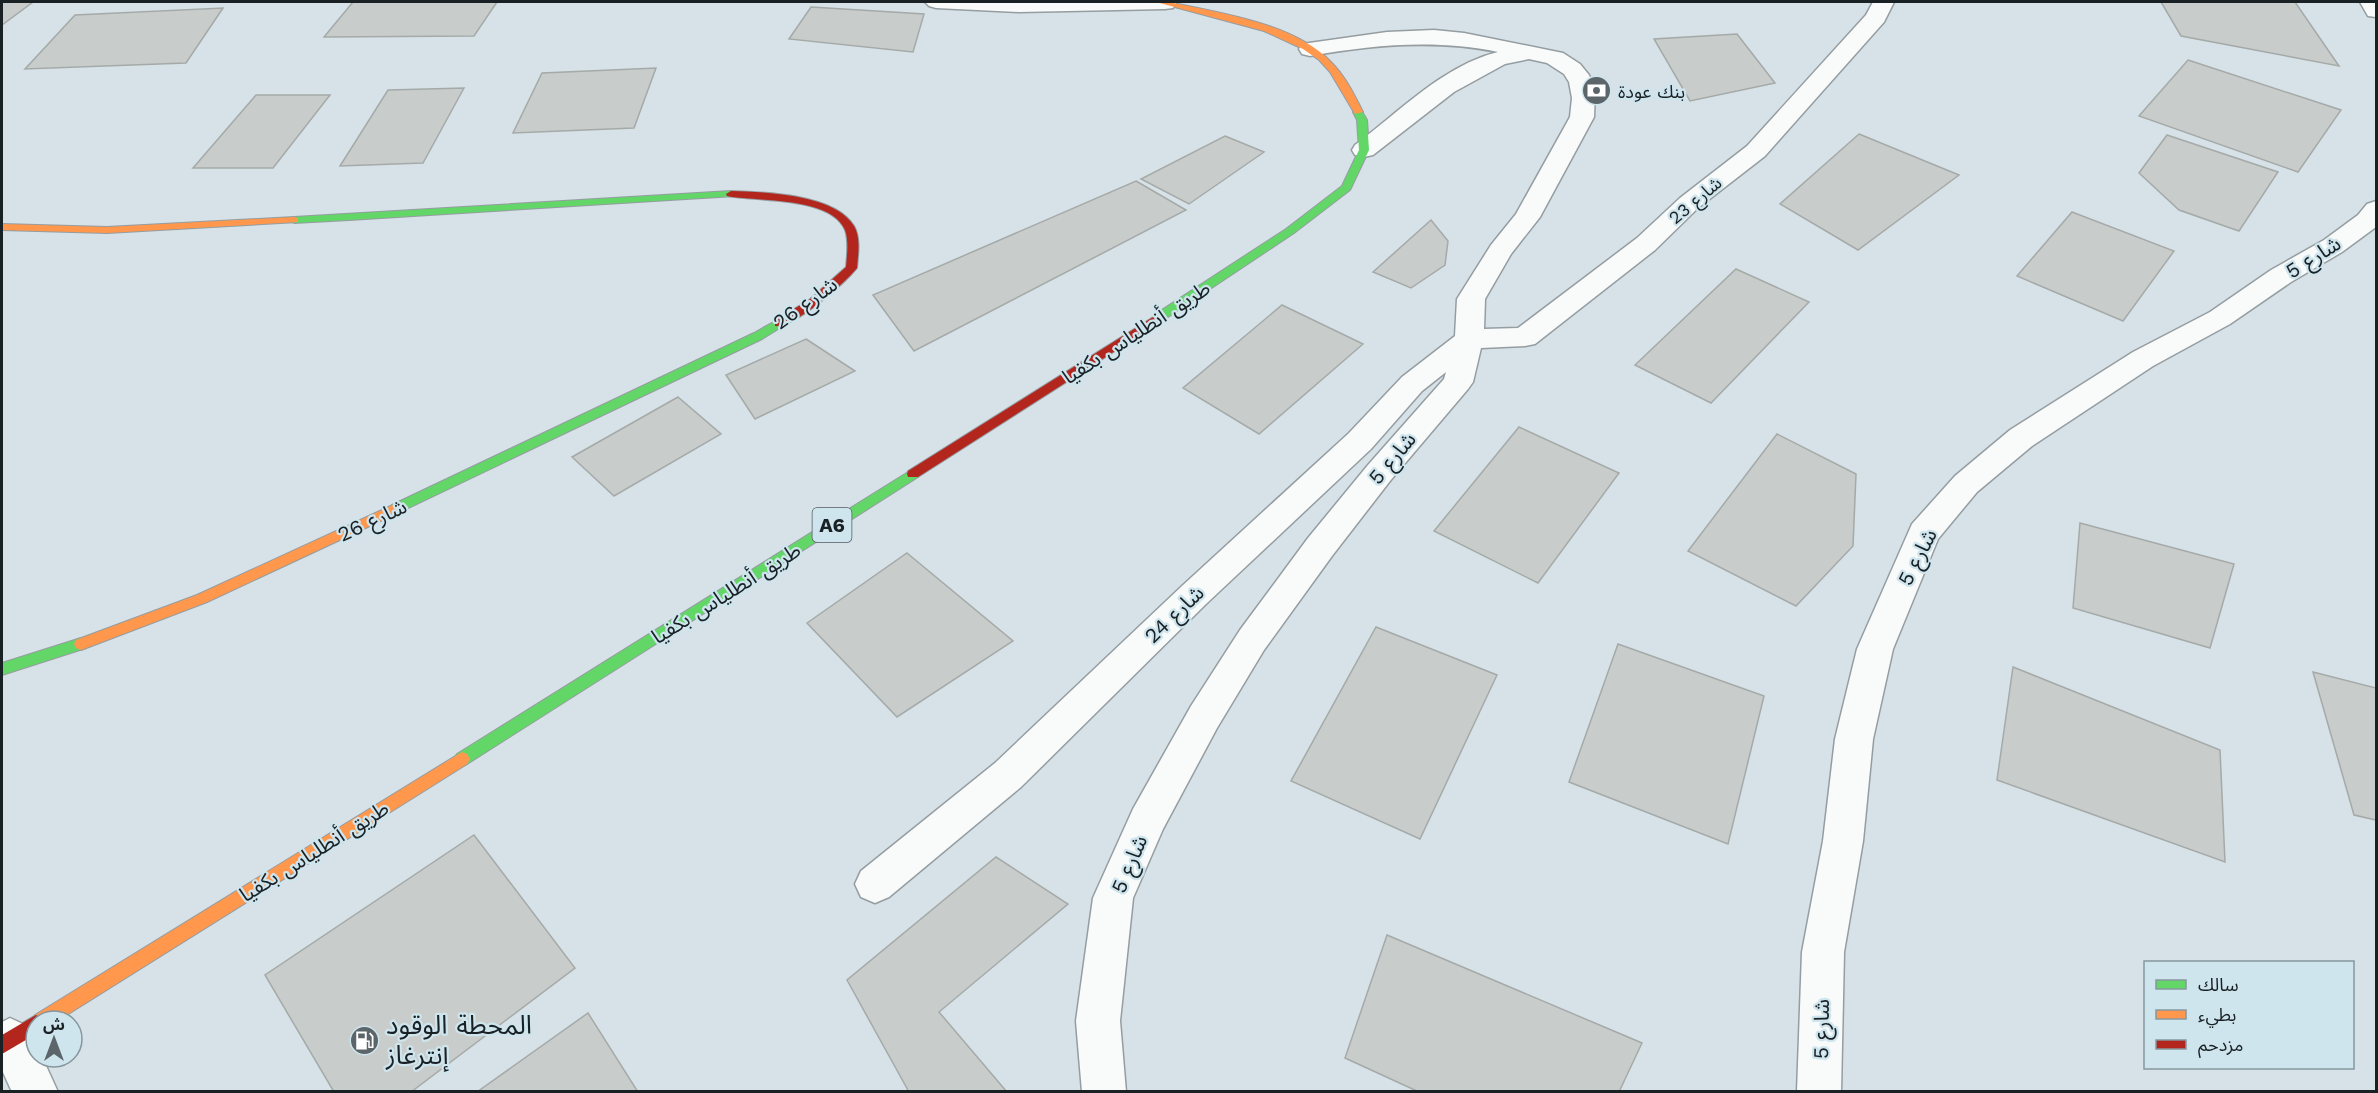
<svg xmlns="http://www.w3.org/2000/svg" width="2378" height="1093" font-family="'Work Sans','Noto Sans Arabic',sans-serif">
<rect width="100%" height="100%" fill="#d6e2e7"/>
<g fill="#c8ccca" stroke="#a5aaa9" stroke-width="1.5">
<polygon points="2,2 33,2 2,25"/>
<polygon points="353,2 497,2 474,36 324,37"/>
<polygon points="2161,2 2295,2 2339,66 2181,36"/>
<polygon points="811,7 924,14 913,52 789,39"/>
<polygon points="223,8 186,63 25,69 75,15"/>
<polygon points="1737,34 1775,83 1690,101 1654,39"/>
<polygon points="2188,60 2341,110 2298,172 2139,116"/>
<polygon points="656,68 634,128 513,133 542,73"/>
<polygon points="464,88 423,163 340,166 388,90"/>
<polygon points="256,95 330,95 273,168 193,168"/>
<polygon points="1859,134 1959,175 1858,250 1780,204"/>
<polygon points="2167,135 2278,172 2239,231 2179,210 2139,173"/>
<polygon points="1225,136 1264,152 1189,204 1141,179"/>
<polygon points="1136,181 1186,210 914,351 873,295"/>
<polygon points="2072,212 2174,251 2123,321 2017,276"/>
<polygon points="1431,220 1448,241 1445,265 1411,288 1373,272"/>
<polygon points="1736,269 1809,302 1711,403 1635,365"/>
<polygon points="1282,305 1363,344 1259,434 1183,388"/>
<polygon points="806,339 855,371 755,419 726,375"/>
<polygon points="678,397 721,434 614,496 572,457"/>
<polygon points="1519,427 1619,473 1538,583 1434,531"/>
<polygon points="1777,434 1856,474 1853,546 1796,606 1688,551"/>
<polygon points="2080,523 2234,564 2210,648 2073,608"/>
<polygon points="907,553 1013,641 897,717 807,623"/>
<polygon points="1376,627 1497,675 1420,839 1291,781"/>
<polygon points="1618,644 1764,696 1728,844 1569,782"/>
<polygon points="2013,667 2220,750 2225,862 1997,780"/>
<polygon points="2313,672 2376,688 2376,820 2354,815"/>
<polygon points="474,835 575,968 411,1092 334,1092 265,975"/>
<polygon points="996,857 1068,904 939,1012 1007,1092 909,1092 847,980"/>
<polygon points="1387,935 1642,1043 1619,1092 1419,1092 1345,1058"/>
<polygon points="588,1013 638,1092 477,1092"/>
</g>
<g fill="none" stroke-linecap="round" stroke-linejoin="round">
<defs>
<g id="street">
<polygon points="925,2 1175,2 1176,3 1173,8 1165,9 1019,12 936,8 929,6"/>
<path d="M1873,2H1894L1884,22L1765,156L1698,208L1655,250L1535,344L1525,346L1481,348L1473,382L1468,389L1390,481L1332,556L1264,650L1217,728L1163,829L1133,898L1120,1021L1126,1092H1082L1076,1021L1093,898L1133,809L1191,706L1240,630L1308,538L1368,465L1444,379L1446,372L1422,391L1371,449L1206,604L1021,787L889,897L875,903L861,897L855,884L861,871L995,763L1182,586L1349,433L1402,377L1455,336L1457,299L1491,245L1516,214L1570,117L1572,98L1569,82L1564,74L1547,63L1529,59L1505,64L1454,92L1373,155L1364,157L1355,155L1352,150L1355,145C1399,112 1444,65 1498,52C1435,39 1373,45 1310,56L1302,54L1299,49L1302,44L1387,32L1434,30L1464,33L1563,53L1580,64L1589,75L1595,89L1594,117L1540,217L1511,254L1485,299L1484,329L1518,328L1637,238L1680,198L1747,146L1866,15Z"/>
<polygon points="2360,2 2376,2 2376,17 2368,16"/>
<polygon points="2376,201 2376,227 2342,252 2291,282 2230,324 2153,366 2032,446 1977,492 1938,539 1893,649 1873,739 1863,841 1844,952 1841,1092 1797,1092 1802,952 1823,841 1835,739 1857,649 1912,524 1955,476 2010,430 2133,352 2210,312 2271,270 2324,240 2358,215 2367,204"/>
<polygon points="10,1018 25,1025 36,1045 36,1057 42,1057 58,1092 12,1092 2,1070 2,1022"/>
</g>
<g id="fast">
<polygon points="1358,109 1361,110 1367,120 1369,150 1350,190 1294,233 1162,321 1154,321 1154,315 1286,229 1342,186 1359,150 1357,120 1353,112"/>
<polygon points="731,191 736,194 735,196 349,220 294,223 289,220 294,217"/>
<polygon points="779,319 785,323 783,326 762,339 402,511 397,513 390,508 392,505 754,333"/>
<polygon points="913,469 919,474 918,477 467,764 462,766 457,764 454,759 457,754"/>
<polygon points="81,638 86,640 88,644 86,648 2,675 2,663"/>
</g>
<g id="slow">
<path d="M1156,2H1169C1219,13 1294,23 1331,62C1345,76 1354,94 1363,112L1355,114L1330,72L1319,60L1303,49L1264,31Z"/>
<polygon points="294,217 298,218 298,222 107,233 2,230 2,224 107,227"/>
<polygon points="397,503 402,505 404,508 402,511 207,602 81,650 76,648 74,644 76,640 197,595"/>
<polygon points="462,752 467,754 470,759 467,764 57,1021 36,1021 35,1027 32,1021 35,1015"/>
</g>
<g id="jam">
<path d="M731,191C765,192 835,194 854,226C861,238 858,255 857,268C845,283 793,329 775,326V320L809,300L846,267C847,255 849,241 845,230C831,196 757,202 727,196L726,194Z"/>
<polygon points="1158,314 1164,318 1162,321 918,477 908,477 907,474 908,471"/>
<polygon points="36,1015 42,1018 44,1021 36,1021 36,1034 2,1054 2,1035"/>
</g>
</defs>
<use href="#street" stroke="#959da1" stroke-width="3"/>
<use href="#fast" stroke="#959da1" stroke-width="2"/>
<use href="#slow" stroke="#959da1" stroke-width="2"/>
<use href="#jam" stroke="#959da1" stroke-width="2"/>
<use href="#street" fill="#f9fbfb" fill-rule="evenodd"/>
<use href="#fast" fill="#63d668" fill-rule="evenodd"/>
<use href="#slow" fill="#ff974d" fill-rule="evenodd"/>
<use href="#jam" fill="#b3261e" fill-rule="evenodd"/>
</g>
<defs>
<symbol id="bank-disc" viewBox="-11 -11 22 22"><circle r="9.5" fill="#5c6569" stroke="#cfe5ee"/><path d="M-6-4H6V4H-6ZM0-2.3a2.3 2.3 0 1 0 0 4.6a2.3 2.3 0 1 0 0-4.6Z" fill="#fff"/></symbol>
<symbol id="fuel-disc" viewBox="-11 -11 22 22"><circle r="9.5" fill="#5c6569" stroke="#cfe5ee"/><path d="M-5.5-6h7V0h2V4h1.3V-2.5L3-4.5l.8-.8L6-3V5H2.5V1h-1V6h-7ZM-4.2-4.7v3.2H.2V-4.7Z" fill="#fff"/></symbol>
</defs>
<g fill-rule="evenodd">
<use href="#bank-disc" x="1580" y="74" width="33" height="33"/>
<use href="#fuel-disc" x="348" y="1024" width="33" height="33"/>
</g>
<g text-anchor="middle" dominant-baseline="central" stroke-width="4.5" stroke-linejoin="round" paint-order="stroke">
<g font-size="18" fill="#1a2125" stroke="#cfe5ee" text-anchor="start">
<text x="1618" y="91">بنك عودة</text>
</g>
<g font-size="18" fill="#1a2125" stroke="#cfe5ee">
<text transform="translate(1695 200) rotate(-40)">شارع 23</text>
</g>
<rect fill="#cfe5ee" stroke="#505c61" stroke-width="1.5" x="812.5" y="508" width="39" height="34" rx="4.5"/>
<g font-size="20" font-weight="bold" fill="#1a2125">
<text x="832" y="525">A6</text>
</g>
<g font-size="21" fill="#1a2125" stroke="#cfe5ee">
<text transform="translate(2313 257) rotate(-32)">شارع 5</text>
<text transform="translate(805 303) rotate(-36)">شارع 26</text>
<text transform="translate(1136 332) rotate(-33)">طريق أنطلياس بكفيا</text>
<text transform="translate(1392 458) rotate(-50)">شارع 5</text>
<text transform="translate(372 520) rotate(-25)">شارع 26</text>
<text transform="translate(1917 557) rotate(-63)">شارع 5</text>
<text transform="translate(726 593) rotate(-32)">طريق أنطلياس بكفيا</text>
<text transform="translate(1174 614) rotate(-44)">شارع 24</text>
<text transform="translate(314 851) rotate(-32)">طريق أنطلياس بكفيا</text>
<text transform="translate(1129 864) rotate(-67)">شارع 5</text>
<text transform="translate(1821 1029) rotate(-89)">شارع 5</text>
</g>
<g font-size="26" fill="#1a2125" stroke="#cfe5ee" text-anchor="start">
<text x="386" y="1025">المحطة الوقود<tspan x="386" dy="30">إنترغاز</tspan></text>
</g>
</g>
<rect width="2378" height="1093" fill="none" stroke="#1a2125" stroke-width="6"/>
<rect x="2144" y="961" width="210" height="108" fill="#cfe5ee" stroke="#87979e" stroke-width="1.5"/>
<rect x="2156" y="980" width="30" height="9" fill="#63d668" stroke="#87979e" stroke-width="1.5"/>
<text x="2198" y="991" font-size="18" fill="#1a2125">سالك</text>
<rect x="2156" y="1010" width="30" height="9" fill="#ff974d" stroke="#87979e" stroke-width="1.5"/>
<text x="2198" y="1021" font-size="18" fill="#1a2125">بطيء</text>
<rect x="2156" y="1040" width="30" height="9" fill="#b3261e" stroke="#87979e" stroke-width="1.5"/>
<text x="2198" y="1051" font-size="18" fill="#1a2125">مزدحم</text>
<g transform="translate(54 1039)"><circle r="28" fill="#cfe5ee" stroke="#87979e" stroke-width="1.5"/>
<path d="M0-4.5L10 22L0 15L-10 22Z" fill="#5c6569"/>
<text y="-9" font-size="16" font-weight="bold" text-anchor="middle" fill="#1a2125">ش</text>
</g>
</svg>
